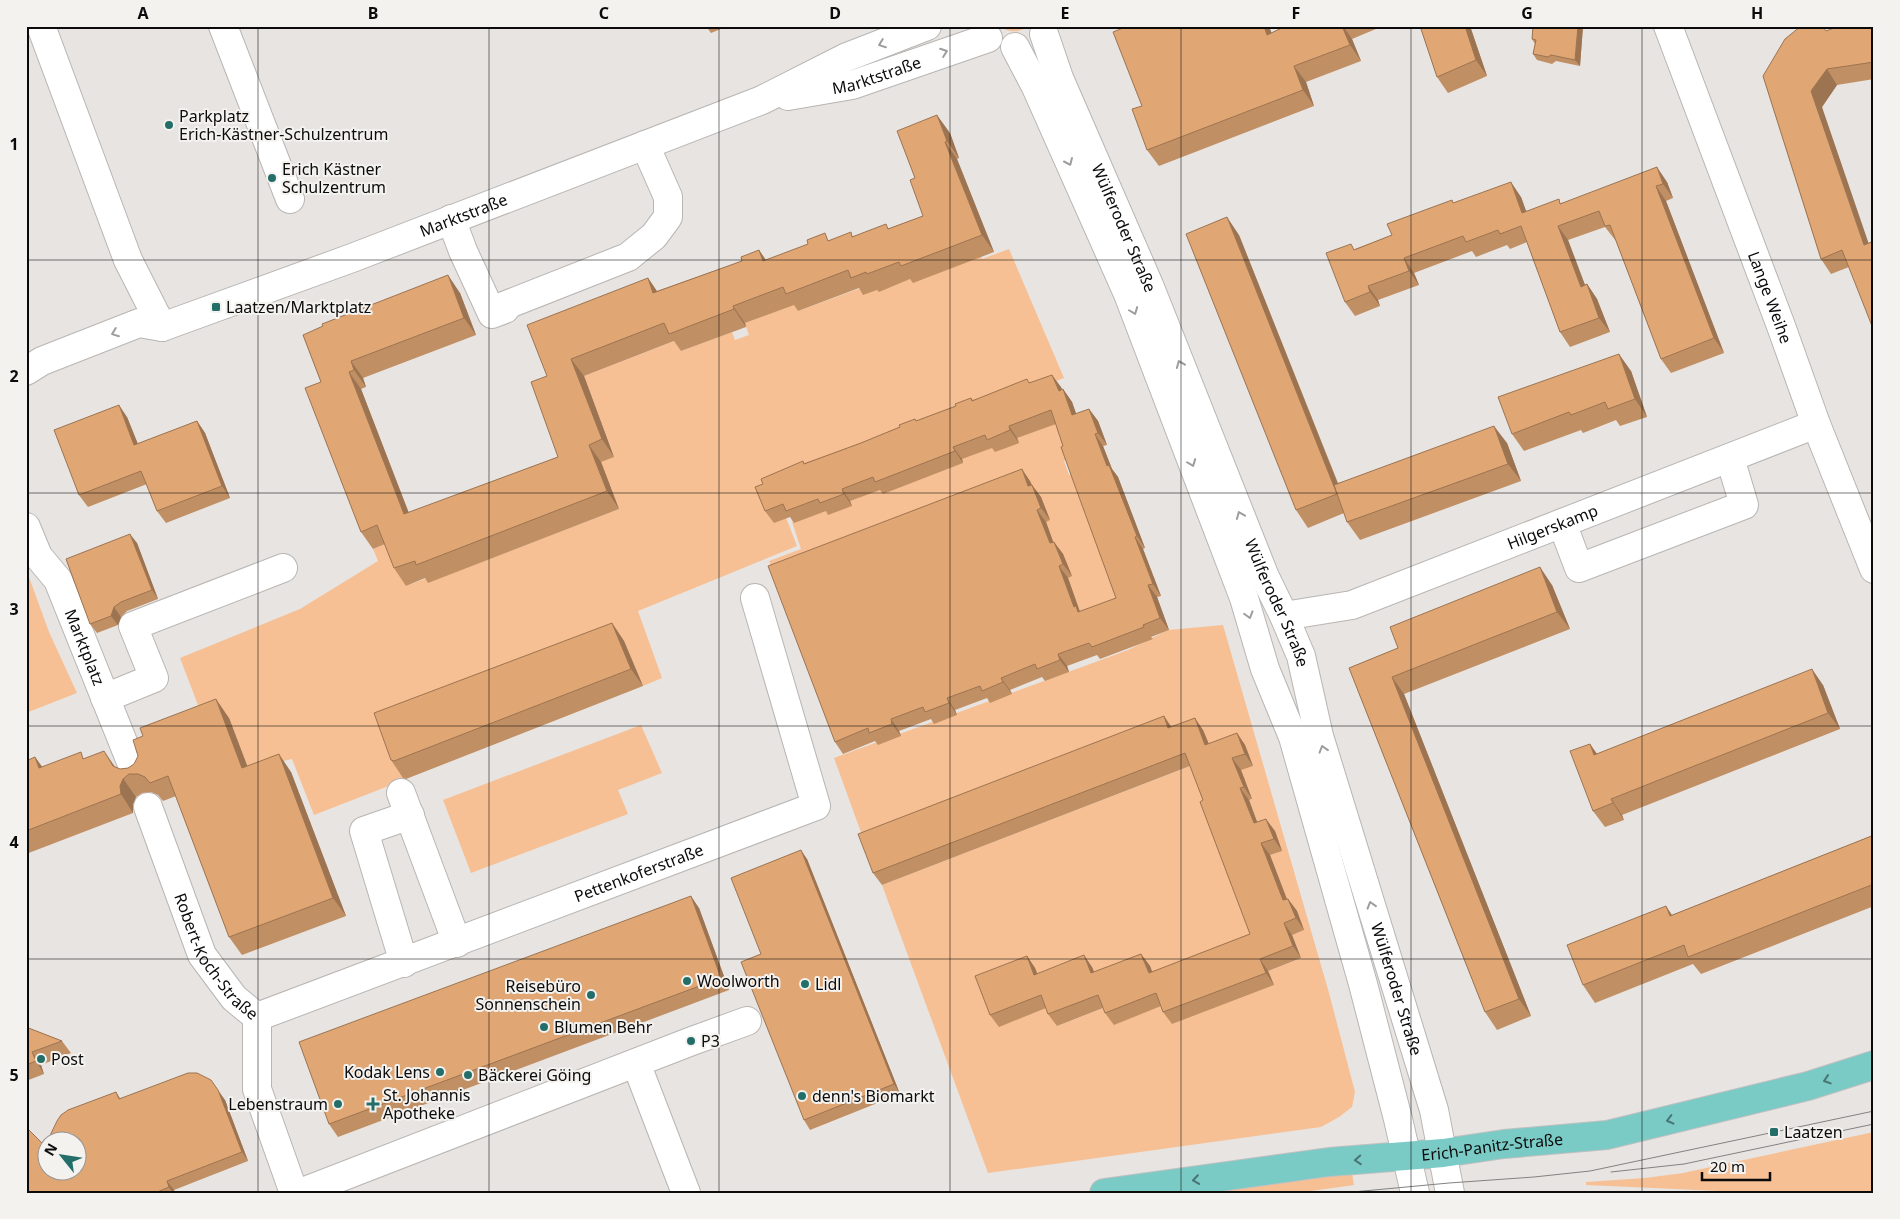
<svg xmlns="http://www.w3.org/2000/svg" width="1900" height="1219" font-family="'Noto Sans',sans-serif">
<rect width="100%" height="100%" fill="#e7e4e2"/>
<g fill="#f6c094">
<path d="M999,26H1029C1019,33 1009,33 999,26Z"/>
<polygon points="1009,249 1064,378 775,489 797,546 638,611 662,678 643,686 624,641 386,731 404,780 314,815 292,759 248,769 206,726 180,658 300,609 378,561 373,549 397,539 406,586 427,578 429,582 619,509 610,485 594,465 614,456 584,376 677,340 681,351 732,332 735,340 749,335 745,323 795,304 798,311 861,288 878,289 879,291 979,252 982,259"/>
<polygon points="1057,421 1071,458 1064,461 1069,475 1074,473 1122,609 827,723 821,694 769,561 801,549 792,522"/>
<polygon points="26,569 49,632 77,693 26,713"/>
<polygon points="1223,625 1329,993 1355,1092 1352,1107 1339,1117 1321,1127 988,1173 882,885 1193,765 1258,946 1157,985 1042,987 1035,968 1057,1026 1106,1007 1164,1005 1268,971 1301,958 1289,927 1301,922 1297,911 1285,915 1281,884 1249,800 1252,799 1238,763 1245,745 866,846 834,758 1128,650 1168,630"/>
<polygon points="641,725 662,773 618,790 628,814 471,873 443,800"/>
<polygon points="1874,1132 1874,1193 1764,1193 1586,1185 1586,1182 1645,1178 1683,1173"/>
<polygon points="1352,1173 1354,1185 1297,1193 1185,1193"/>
</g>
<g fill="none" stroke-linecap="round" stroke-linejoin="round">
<defs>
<g id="minor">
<polyline points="41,26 128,260 162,327"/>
<polyline points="223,26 290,199"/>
<path id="s1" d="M1668,26L1781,326L1816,424L1874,569"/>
<path id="s2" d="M1044,34L1059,78L1149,285L1265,577L1284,616L1301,656L1319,736L1434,1110L1450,1193"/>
<polyline points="1015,47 1036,87 1128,294 1244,598 1265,669 1293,737 1363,984 1398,1119 1415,1193"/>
<path id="s3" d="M788,96L852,85L988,38"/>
<polyline points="451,219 463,251 492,314 505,309"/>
<polyline points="496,309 628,257 654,236 668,217 668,197 645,145"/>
<path id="s4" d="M26,371L42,361L139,323L162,327L352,258L762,100L847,57L927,26"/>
<polyline points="1562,523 1579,568 1744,505 1730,458"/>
<path id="s5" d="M26,527L38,556L58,580L135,772"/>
<path id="s6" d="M1284,616L1352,605L1816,424"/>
<polyline points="105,698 154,678 133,626 283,568"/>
<polyline points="401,793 457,943"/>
<path id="s7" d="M148,807L202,955L234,998L257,1017V1089L294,1193"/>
<polyline points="404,963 364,831 410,815"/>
<path id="s8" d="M257,1017L816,806L755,598"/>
<polyline points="636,1063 686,1193"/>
<polyline points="300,1193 692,1041 747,1021"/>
</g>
<g id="major">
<path id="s9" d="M1104,1193L1329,1162L1443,1153L1504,1144L1607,1135L1808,1086L1874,1065"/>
</g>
</defs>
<use href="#minor" stroke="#b8b5b3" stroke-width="30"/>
<use href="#major" stroke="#c0c0c0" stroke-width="30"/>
<use href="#minor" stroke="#fff" stroke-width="28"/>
<use href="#major" stroke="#7acac6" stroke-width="28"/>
<g stroke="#848281" stroke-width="1">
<polyline points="1611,1172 1684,1164 1874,1124"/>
<polyline points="1342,1193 1449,1183 1534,1177 1590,1171 1874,1111"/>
</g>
</g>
<g fill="#c18f64">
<polygon points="706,26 728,26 711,33"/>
<polygon points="1269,26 1271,33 1286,26 1383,26 1352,39 1361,61 1306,82 1314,106 1159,166 1147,150 1142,106"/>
<polygon points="1419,26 1470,26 1487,76 1448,93 1437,77 1421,28"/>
<polygon points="1533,26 1583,26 1580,66 1556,61 1552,64 1537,60 1533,54 1535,44 1532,39"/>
<polygon points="1874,26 1874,79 1837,85 1822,107 1849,267 1831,274 1821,259 1763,76 1826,31"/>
<polygon points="950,133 959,158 957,159 994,252 913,283 910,279 879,292 877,290 863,295 859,288 798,311 794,305 745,323 746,327 681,351 674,341 584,376 614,457 601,462 619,509 428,583 425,578 406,586 394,568 385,544 373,549 361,532 321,382 303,335 460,293 476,335 363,378 366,387 361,389 409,513 558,457 547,376 648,278 657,291 742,261 759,250 766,260 830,240 854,236 890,228 923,216 915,178"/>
<polygon points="1667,182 1673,198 1666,201 1724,353 1671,373 1661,359 1616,241 1605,227 1568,240 1585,285 1587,284 1597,299 1610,332 1570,347 1560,332 1527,242 1510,249 1507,245 1476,257 1472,251 1414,273 1419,285 1378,300 1380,306 1355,316 1345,302 1355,249 1392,235 1454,203 1521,197 1526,211 1561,203"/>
<polygon points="1239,235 1338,483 1507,443 1521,481 1360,540 1347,522 1344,513 1308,528 1296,510"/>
<polygon points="1631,371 1647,417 1620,426 1616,420 1583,433 1581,430 1524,451 1512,434"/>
<polygon points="1030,383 1061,387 1062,390 1063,389 1072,402 1076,414 1089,409 1098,421 1107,445 1103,446 1112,469 1118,477 1145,548 1143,549 1161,596 1157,597 1169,630 1151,637 1153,639 1100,659 1097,655 1067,666 1069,672 1045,681 1042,677 1010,690 1012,694 990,703 987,698 955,710 957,715 934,724 931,719 899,731 901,736 878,745 875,741 843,754 835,742 1030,481 1032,485 1041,497 1050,520 1046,522 1053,542 1054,542 1063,554 1072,576 1068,578 1080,612 1116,598 1056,424 1017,438 1019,443 995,452 992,448 962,459 963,463 883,494 880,490 850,501 852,506 828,515 826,511 794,523 790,517 774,523 765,511 763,484 805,463 861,443 900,427 915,419 916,421 956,406 971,398 973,400"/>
<polygon points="127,417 138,444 197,421 205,433 230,498 166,523 157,511 147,484 88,507 79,495"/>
<polygon points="137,543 158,599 127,611 121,617 118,625 97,633 90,624"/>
<polygon points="1552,585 1570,629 1404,694 1531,1016 1497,1030 1485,1012 1349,668 1398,648"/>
<polygon points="612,623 624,641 643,686 406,779 403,778 391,760"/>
<polygon points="1823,685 1840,729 1622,815 1624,820 1605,827 1593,811 1590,744 1597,754"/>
<polygon points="1164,716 1171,727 1203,730 1209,744 1237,733 1245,745 1253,766 1241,770 1252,799 1249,800 1257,822 1275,831 1282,851 1270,855 1287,899 1288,899 1297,911 1304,930 1292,935 1301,958 1268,971 1274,985 1172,1024 1163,1012 1161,1006 1114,1025 1105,1013 1103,1008 1057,1026 1048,1014 1046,1008 999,1027 990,1015 1027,956 1035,968 1037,973 1092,967 1094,972 1141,954 1150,966 1152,972 1250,934 1203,800 1190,766 882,885 873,873"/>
<polygon points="229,718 247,766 291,772 346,916 242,955 229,937 176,796 163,801 158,795 151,792 142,793 136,797 133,804 133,813 26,854 26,761 35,757 42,767 85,758 120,769 128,768"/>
<polygon points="1874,835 1874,906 1701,974 1693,964 1595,1003 1583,985 1672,915"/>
<polygon points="807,859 900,1094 810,1130 804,1120 761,954"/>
<polygon points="699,908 729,990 338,1137 329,1124"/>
<polygon points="26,1027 62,1041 71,1053 41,1065 44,1074 26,1081"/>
<polygon points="116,1092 120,1098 225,1100 248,1161 174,1190 175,1193 26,1193 45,1146"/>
</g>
<g fill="#9d7451">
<polygon points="1264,26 1269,26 1278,50 1267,35"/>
<polygon points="1342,26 1343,26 1352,39 1361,61 1350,45"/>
<polygon points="1465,26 1470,26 1487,76 1476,60"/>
<polygon points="1578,26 1583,26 1580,66 1575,60"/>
<polygon points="1294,66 1306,82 1314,106 1303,90"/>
<polygon points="1827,69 1837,85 1822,107 1874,259 1864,245 1811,91"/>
<polygon points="937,115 950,133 959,158 947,141"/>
<polygon points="945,142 957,159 994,252 982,235"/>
<polygon points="1657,167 1667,182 1673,198 1663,184"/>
<polygon points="1511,182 1521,197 1532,227 1522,213"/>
<polygon points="1656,186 1666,201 1724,353 1714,338"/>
<polygon points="1227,217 1239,235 1349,512 1337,494"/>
<polygon points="1558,226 1568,240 1591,301 1581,287"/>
<polygon points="759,250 771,268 763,261"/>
<polygon points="1404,258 1414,273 1419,285 1409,271"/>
<polygon points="448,275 460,293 476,335 464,318"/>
<polygon points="648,278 660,296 653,293"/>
<polygon points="1587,284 1597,299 1610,332 1599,318"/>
<polygon points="1368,286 1378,300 1380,306 1370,292"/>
<polygon points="733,306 745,323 746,327 734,309"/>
<polygon points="1619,354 1631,371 1647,417 1635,399"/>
<polygon points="571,359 584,376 614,457 602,439"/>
<polygon points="351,361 363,378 366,387 354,370"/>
<polygon points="349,372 361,389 416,532 404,514"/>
<polygon points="1052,375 1061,387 1067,403 1059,391"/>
<polygon points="1063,389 1072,402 1081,427 1072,415"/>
<polygon points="119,405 127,417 143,457 134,445"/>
<polygon points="1089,409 1098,421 1107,445 1098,433"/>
<polygon points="197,421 205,433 230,498 222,486"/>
<polygon points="1009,426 1017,438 1019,443 1010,430"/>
<polygon points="1494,426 1507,443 1521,481 1508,464"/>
<polygon points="1095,434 1103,446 1112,469 1118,477 1145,548 1137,536 1107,466"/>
<polygon points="589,445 601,462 619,509 607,491"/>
<polygon points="953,447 962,459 963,463 955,451"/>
<polygon points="1022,469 1030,481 1037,498 1028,486"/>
<polygon points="1032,485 1041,497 1050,520 1041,508"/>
<polygon points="842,489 850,501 852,506 844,494"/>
<polygon points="1037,510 1046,522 1058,555 1050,543"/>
<polygon points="130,534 137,543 158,599 152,590"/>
<polygon points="1135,537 1143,549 1161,596 1153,584"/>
<polygon points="1054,542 1063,554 1072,576 1063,564"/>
<polygon points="1059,566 1068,578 1080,612 1087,625 1074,607"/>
<polygon points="1540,567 1552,585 1570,629 1557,612"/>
<polygon points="1148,585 1157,597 1169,630 1160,618"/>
<polygon points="114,607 121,617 118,625 111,616"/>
<polygon points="612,623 624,641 643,686 631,669"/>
<polygon points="1058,654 1067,666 1069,672 1060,660"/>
<polygon points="1812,669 1823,685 1840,729 1828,713"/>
<polygon points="1392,677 1404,694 1531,1016 1519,999"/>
<polygon points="1001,678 1010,690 1012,694 1003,682"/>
<polygon points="947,698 955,710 957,715 949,703"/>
<polygon points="216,699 229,718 255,786 242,768"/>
<polygon points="1164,716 1172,728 1168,728"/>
<polygon points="1195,718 1203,730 1214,757 1205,745"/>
<polygon points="891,719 899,731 901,736 892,724"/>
<polygon points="1237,733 1245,745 1253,766 1245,754"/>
<polygon points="1590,744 1601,760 1594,755"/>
<polygon points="104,751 136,797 133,804 133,813 121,794 113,766"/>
<polygon points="279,754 291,772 346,916 333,898"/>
<polygon points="35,757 48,775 39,768"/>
<polygon points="1232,758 1241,770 1252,799 1244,787"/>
<polygon points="1240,788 1249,800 1262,835 1254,823"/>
<polygon points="1611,799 1622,815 1624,820 1613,803"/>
<polygon points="1266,819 1275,831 1282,851 1274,839"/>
<polygon points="1261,843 1270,855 1292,913 1283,900"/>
<polygon points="801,850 807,859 900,1094 894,1084"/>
<polygon points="691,896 699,908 729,990 721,978"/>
<polygon points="1288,899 1297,911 1304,930 1296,918"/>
<polygon points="1666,906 1678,924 1670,916"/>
<polygon points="1284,923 1292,935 1301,958 1293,946"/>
<polygon points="1141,954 1150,966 1157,985 1149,973"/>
<polygon points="1084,955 1092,967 1100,986 1091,973"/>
<polygon points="1027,956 1035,968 1042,987 1034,975"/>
<polygon points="1260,959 1268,971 1274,985 1266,973"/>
<polygon points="32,1052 41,1065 44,1074 36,1061"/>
<polygon points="218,1090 225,1100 248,1161 242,1152"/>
<polygon points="167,1181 174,1190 175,1193 173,1193 169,1187"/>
</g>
<g fill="#e0a674" stroke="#9d7451" fill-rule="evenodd">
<polygon points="1128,26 1264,26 1267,35 1286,26 1342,26 1350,45 1294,66 1303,90 1147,150 1132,109 1142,106 1113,32"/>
<polygon points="1420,26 1465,26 1476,60 1437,77"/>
<polygon points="1533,26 1578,26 1575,60 1551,55 1548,57 1533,54 1536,40 1532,39"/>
<polygon points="1801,26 1822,26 1826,31 1839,26 1874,26 1874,62 1827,69 1811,91 1864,245 1874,241 1874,331 1842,250 1821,259 1763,76 1785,39"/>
<polygon points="937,115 947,141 945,142 982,235 901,266 899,262 867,274 866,272 851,278 848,270 786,294 783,287 733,306 734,309 669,334 664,323 571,359 602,439 589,445 607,491 416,565 415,561 394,568 377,525 361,532 305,388 321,382 303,335 323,326 322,324 448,275 464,318 351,361 354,370 349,372 404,514 558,457 531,382 547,376 527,325 648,278 653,293 742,261 741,257 759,250 763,261 808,244 807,240 825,233 828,241 851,232 852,237 886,224 888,229 923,216 910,180 915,178 897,131"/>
<polygon points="1657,167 1663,184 1656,186 1714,338 1661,359 1610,225 1605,226 1599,211 1558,226 1581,287 1587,284 1599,318 1560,332 1521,226 1500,234 1498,230 1466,242 1463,236 1404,258 1409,271 1368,286 1370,292 1345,302 1326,253 1351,244 1354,250 1392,235 1387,224 1452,200 1453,203 1511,182 1522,213 1559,199 1560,204"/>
<polygon points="1227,217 1337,494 1296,510 1186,234"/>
<polygon points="1619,354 1635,399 1608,409 1605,402 1571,415 1569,412 1512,434 1498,397"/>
<polygon points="1052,375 1059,391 1063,389 1072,415 1089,409 1098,433 1095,434 1107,466 1109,465 1137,536 1135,537 1153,584 1148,585 1160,618 1143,625 1144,627 1092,647 1089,643 1058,654 1060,660 1037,669 1035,664 1001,678 1003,682 982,691 980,686 947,698 949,703 925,712 923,707 891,719 892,724 869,733 868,728 835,742 768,566 1022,469 1028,486 1032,485 1041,508 1037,510 1050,543 1054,542 1063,564 1059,566 1074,607 1076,606 1078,612 1116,598 1071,475 1061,447 1063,446 1051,410 1009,426 1010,430 987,440 985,435 953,447 955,451 875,482 873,477 842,489 844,494 820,503 818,499 786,511 783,504 765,511 755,487 763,484 761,479 803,461 804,464 861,443 900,427 899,425 915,419 916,421 956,406 955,404 971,398 972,401 1027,379 1029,383"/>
<polygon points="119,405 134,445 197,421 222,486 157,511 141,471 79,495 54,430"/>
<polygon points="1494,426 1508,464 1347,522 1334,485"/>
<polygon points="130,534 152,590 121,602 114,607 111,616 90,624 66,559"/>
<polygon points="1540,567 1557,612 1392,677 1519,999 1485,1012 1349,668 1398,648 1390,627"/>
<polygon points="612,623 631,669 394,761 391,760 374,713"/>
<polygon points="1812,669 1828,713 1611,799 1613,803 1593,811 1570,751 1590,744 1594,755"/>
<polygon points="216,699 242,768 279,754 333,898 229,937 168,776 150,783 145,777 138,774 129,774 123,779 120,786 121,794 26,831 26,761 35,757 39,768 81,752 83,759 104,751 113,766 120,769 128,768 134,764 138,756 133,740 143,736 140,728"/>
<polygon points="1164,716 1168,728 1195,718 1205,745 1237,733 1245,754 1232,758 1244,787 1240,788 1254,823 1266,819 1274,839 1261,843 1283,900 1288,899 1296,918 1284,923 1293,946 1260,959 1266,973 1163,1012 1156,993 1105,1013 1098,995 1048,1014 1041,995 990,1015 975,976 1027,956 1034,975 1084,955 1091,973 1141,954 1149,973 1250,934 1200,802 1203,800 1185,753 873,873 858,834"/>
<polygon points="1874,835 1874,884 1688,957 1684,945 1583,985 1567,945 1666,906 1670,916"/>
<polygon points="801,850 894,1084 804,1120 741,962 761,954 731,878"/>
<polygon points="691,896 721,978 329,1124 299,1042"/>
<polygon points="26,1027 62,1041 32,1052 36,1061 26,1065"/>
<path d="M188,1073H197L211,1080L218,1090L242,1152L167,1181L169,1187L155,1193H26V1127L45,1146L57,1121L61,1115L68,1110L116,1092L119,1099ZM48,1142H78V1172H48Z"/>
</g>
<defs><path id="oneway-chevron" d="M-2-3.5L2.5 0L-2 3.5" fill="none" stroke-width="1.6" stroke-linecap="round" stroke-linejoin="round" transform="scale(1.25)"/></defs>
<g stroke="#9e9d9d">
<use href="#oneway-chevron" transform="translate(882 44) rotate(159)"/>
<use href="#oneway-chevron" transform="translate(944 52) rotate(-20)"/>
<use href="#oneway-chevron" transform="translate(1069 162) rotate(66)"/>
<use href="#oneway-chevron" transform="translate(1134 311) rotate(69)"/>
<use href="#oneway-chevron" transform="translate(115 333) rotate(159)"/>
<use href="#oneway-chevron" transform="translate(1180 364) rotate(-112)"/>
<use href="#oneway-chevron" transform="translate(1192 463) rotate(69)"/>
<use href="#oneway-chevron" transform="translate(1240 515) rotate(-112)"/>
<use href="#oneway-chevron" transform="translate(1249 615) rotate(74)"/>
<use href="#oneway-chevron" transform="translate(1323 749) rotate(-107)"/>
<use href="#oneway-chevron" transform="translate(1371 905) rotate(-107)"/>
</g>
<g stroke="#487472">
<use href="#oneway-chevron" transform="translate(1827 1080) rotate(162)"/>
<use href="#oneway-chevron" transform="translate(1670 1120) rotate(166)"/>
<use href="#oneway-chevron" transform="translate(1358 1160) rotate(176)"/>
<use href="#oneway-chevron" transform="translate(1196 1180) rotate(172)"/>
</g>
<path fill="none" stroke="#0c0b0b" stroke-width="1" stroke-opacity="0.55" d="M258,26V1193M489,26V1193M719,26V1193M950,26V1193M1181,26V1193M1411,26V1193M1642,26V1193M26,260H1874M26,493H1874M26,726H1874M26,959H1874"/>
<g fill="#246e69" stroke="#f4f2ef" stroke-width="2">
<circle cx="169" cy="125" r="5"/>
<circle cx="272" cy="178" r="5"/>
<rect x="211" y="302" width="10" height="10" rx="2.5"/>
<circle cx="687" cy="981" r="5"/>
<circle cx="805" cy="984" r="5"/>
<circle cx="591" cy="995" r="5"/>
<circle cx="544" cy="1027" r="5"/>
<circle cx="691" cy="1041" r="5"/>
<circle cx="41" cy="1059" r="5"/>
<circle cx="440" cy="1072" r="5"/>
<circle cx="468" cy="1075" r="5"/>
<circle cx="802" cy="1096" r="5"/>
<circle cx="338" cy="1104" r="5"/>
<path d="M370.5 1096.5h5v5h5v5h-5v5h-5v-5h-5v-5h5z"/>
<rect x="1769" y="1127" width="10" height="10" rx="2.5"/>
</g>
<g text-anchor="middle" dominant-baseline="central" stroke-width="4" stroke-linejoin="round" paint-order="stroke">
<g font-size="16" fill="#0c0b0b" stroke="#f4f2ef">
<text stroke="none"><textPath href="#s3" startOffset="91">Marktstraße</textPath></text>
<text stroke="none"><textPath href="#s4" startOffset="468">Marktstraße</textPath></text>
<text stroke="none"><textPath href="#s2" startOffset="210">Wülferoder Straße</textPath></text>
<text stroke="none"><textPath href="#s1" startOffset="290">Lange Weihe</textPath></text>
<text stroke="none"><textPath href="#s6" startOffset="284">Hilgerskamp</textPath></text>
<text stroke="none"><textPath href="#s2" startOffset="615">Wülferoder Straße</textPath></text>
<text stroke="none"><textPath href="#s5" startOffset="135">Marktplatz</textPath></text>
<text stroke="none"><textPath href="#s8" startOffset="408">Pettenkoferstraße</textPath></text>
<text stroke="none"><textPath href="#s7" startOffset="166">Robert-Koch-Straße</textPath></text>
<text stroke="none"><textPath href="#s2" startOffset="1020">Wülferoder Straße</textPath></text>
<text stroke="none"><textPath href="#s9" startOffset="391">Erich-Panitz-Straße</textPath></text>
</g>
<g font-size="16" fill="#0c0b0b" stroke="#f4f2ef" text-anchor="start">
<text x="179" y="116">Parkplatz<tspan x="179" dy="18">Erich-Kästner-Schulzentrum</tspan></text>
<text x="282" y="169">Erich Kästner<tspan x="282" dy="18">Schulzentrum</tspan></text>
<text x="226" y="307">Laatzen/Marktplatz</text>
<text x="697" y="981">Woolworth</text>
<text x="815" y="984">Lidl</text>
<text x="581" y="986" text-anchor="end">Reisebüro<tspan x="581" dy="18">Sonnenschein</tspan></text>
<text x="554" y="1027">Blumen Behr</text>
<text x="701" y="1041">P3</text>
<text x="51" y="1059">Post</text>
<text x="430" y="1072" text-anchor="end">Kodak Lens</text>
<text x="478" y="1075">Bäckerei Göing</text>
<text x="383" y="1095">St. Johannis<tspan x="383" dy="18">Apotheke</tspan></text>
<text x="812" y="1096">denn's Biomarkt</text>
<text x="328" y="1104" text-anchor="end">Lebenstraum</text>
<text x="1784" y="1132">Laatzen</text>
</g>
</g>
<rect width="1900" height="1219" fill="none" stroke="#f4f2ef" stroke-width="55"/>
<g transform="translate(62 1156) rotate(300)"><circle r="24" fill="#f4f2ef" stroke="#979694"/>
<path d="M0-4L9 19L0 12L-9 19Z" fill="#246e69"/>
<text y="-8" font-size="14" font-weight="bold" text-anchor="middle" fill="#0c0b0b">N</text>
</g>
<path d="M1702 1172v8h68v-8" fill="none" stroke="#0c0b0b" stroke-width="2.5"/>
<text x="1710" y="1172" font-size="15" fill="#0c0b0b" stroke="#f4f2ef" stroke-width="4" paint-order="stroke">20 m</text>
<rect x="28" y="28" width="1844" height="1164" fill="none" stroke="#0c0b0b" stroke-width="2"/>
<g font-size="16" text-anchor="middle" font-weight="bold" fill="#0c0b0b">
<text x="143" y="19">A</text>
<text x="373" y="19">B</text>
<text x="604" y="19">C</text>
<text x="835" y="19">D</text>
<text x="1065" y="19">E</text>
<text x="1296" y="19">F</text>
<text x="1527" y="19">G</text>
<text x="1757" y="19">H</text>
<text x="14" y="150">1</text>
<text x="14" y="382">2</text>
<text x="14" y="615">3</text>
<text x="14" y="848">4</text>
<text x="14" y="1081">5</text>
</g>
</svg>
